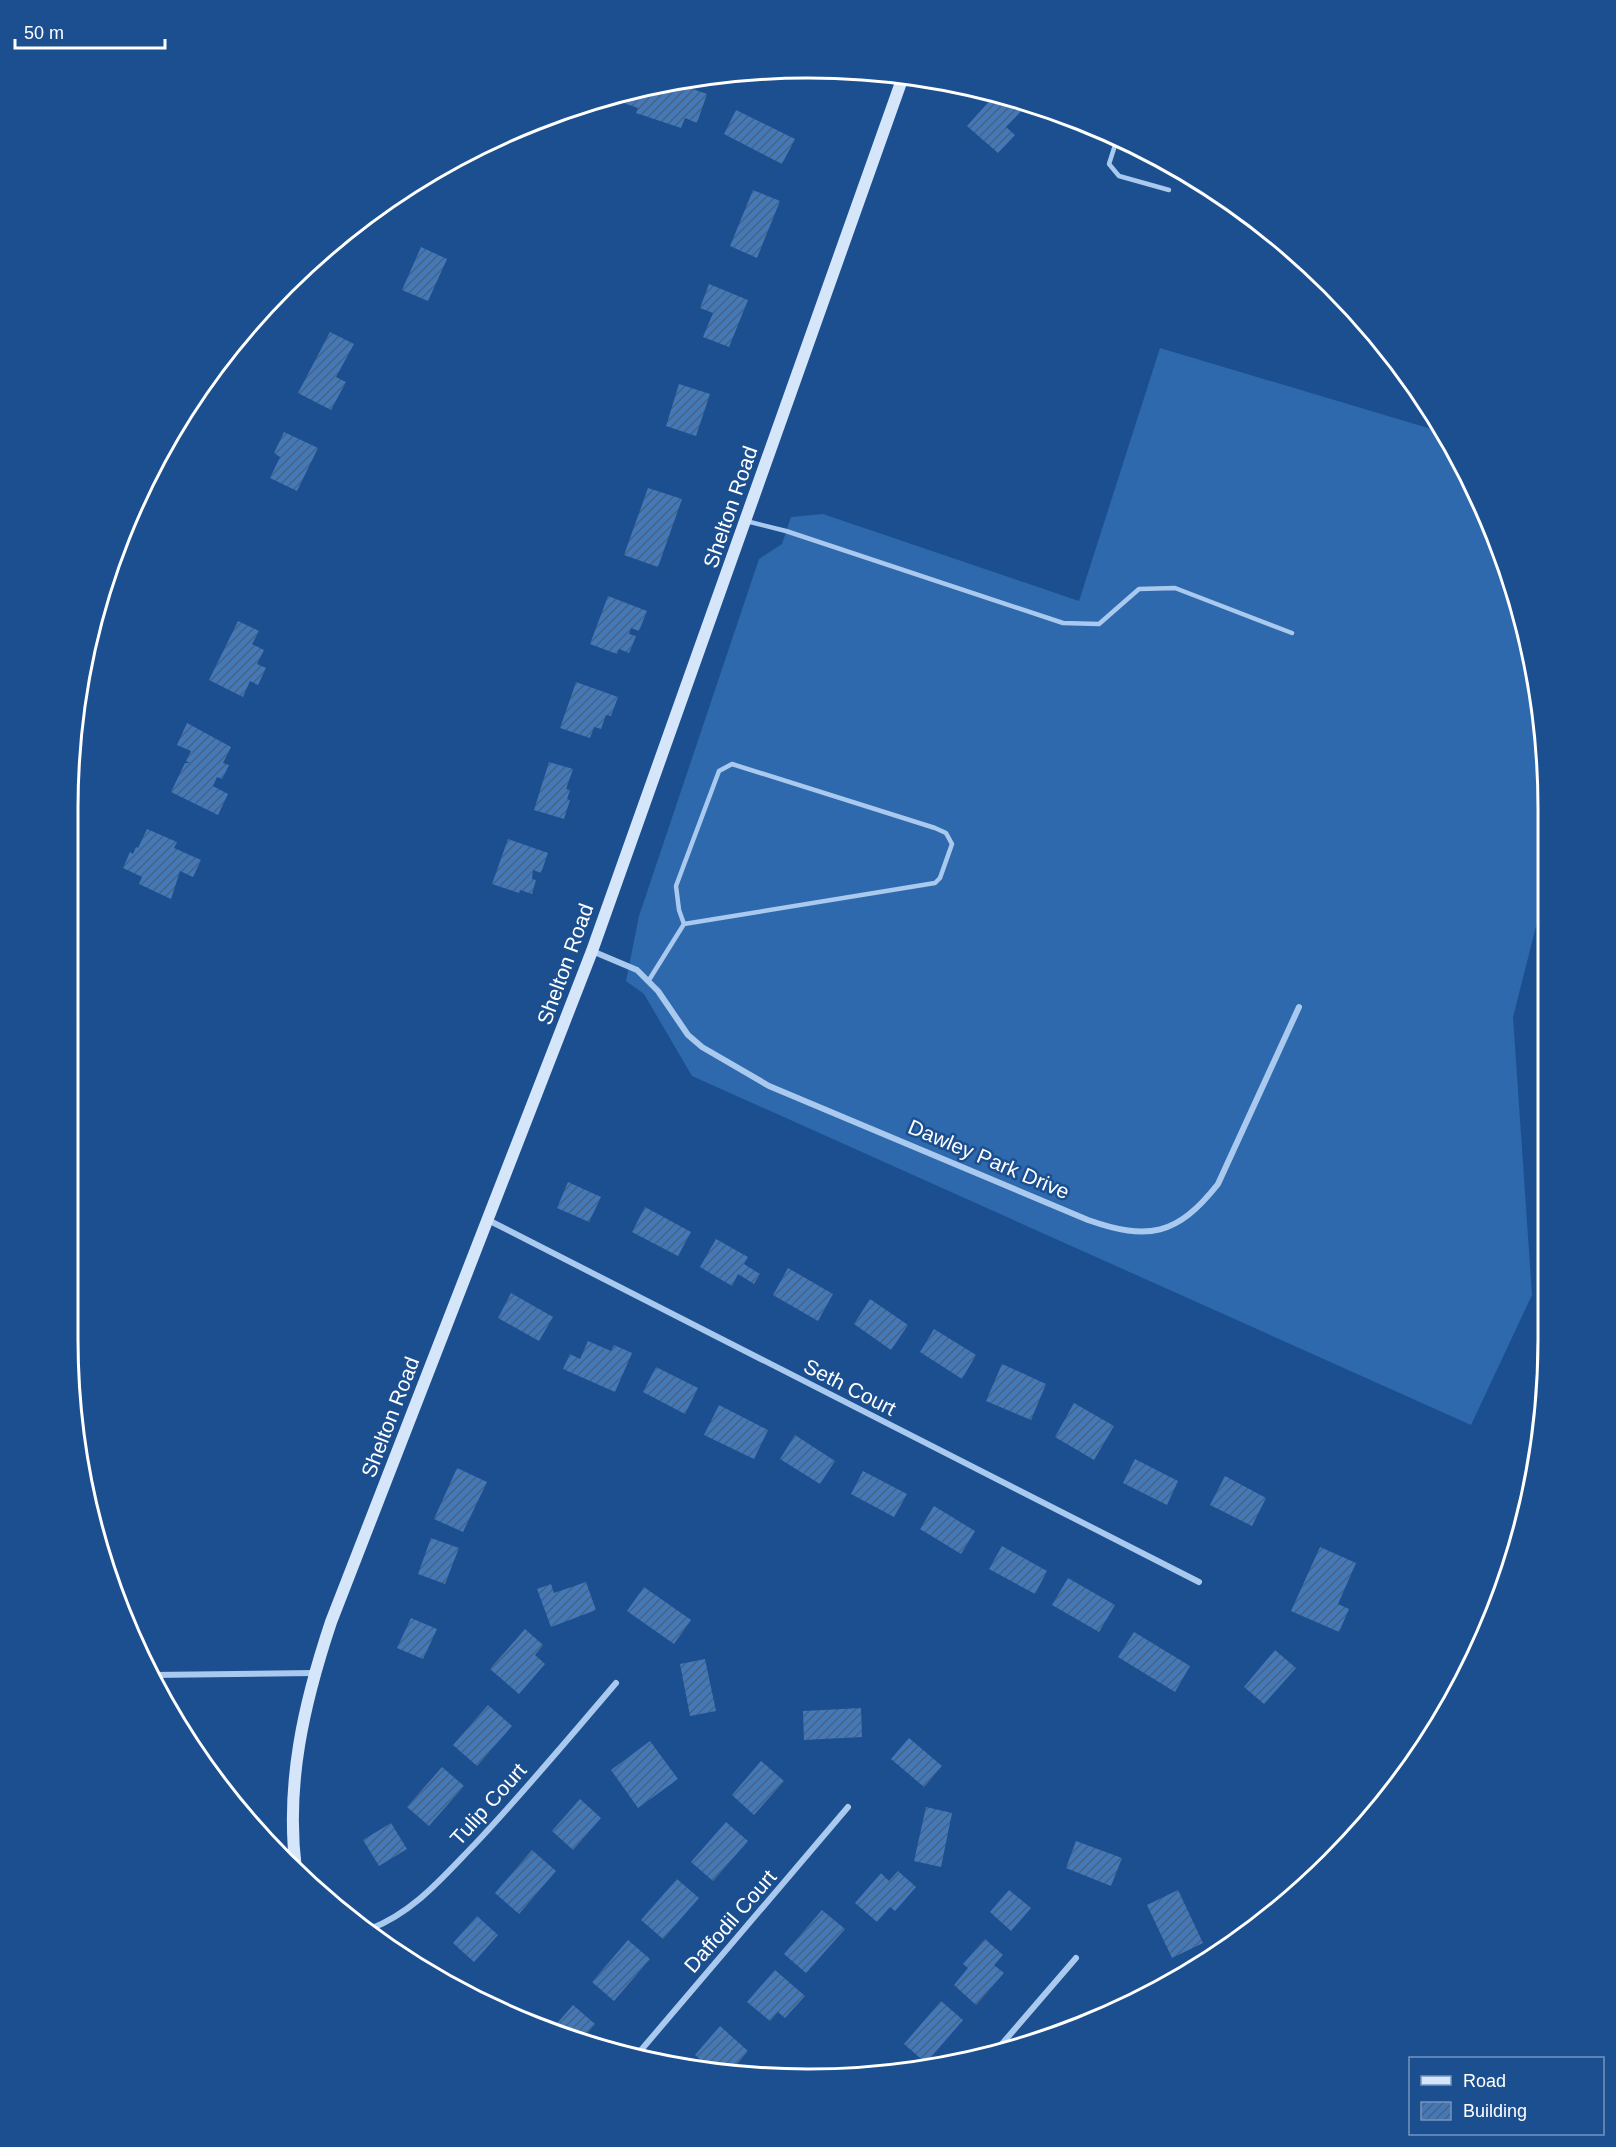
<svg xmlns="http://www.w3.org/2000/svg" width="1616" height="2147" font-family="Helvetica,sans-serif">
<defs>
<pattern id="building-hatch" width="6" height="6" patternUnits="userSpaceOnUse" patternTransform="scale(1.5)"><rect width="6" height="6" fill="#4478b7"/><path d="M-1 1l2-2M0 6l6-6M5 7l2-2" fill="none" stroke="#486282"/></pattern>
</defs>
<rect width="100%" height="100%" fill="#1b4f8f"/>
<polygon fill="#2e69ad" points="1160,348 1438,431 1492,525 1542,711 1543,899 1513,1017 1532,1295 1471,1425 692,1076 644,994 626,981 639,916 759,559 782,544 791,517 823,514 1079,601"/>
<g fill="url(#building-hatch)">
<polygon points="675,83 707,94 697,123 685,118 681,128 636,113 638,108 621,102 625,91"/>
<polygon points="991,94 1029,103 1006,127 1015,135 998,153 967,126 994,96"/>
<polygon points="736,110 795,139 782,164 724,134"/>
<polygon points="1126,143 1169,162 1168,164 1124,152"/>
<polygon points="753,190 780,201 757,258 730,246"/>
<polygon points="421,247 447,259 428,301 402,290"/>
<polygon points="709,284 748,300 729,347 703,337 713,313 700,308"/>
<polygon points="330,332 354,344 336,377 346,382 331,410 298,393"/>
<polygon points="679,384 710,394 696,436 666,426"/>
<polygon points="284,432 318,448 297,491 270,478 280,457 274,453"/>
<polygon points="648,488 682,499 658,567 624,555"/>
<polygon points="608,596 647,611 639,631 631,628 629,634 636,636 629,653 619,649 617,654 590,644"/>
<polygon points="238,621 259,631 252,644 264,650 257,664 266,668 258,685 250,681 243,697 209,680"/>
<polygon points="576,682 618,697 611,716 606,715 601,729 594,727 590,738 560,728"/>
<polygon points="187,723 231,747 223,763 229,765 222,779 217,777 213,786 228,794 218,815 171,792 185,763 190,763 186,761 191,751 177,745"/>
<polygon points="549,762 573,769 566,789 570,790 567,799 570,800 564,819 534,810"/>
<polygon points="147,829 177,842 174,848 201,860 193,877 180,871 171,899 139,884 142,877 123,868 130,852 133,854 136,847 138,848"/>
<polygon points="508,839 548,853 541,873 533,870 532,879 536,880 532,894 520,890 519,893 492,884"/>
<polygon points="568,1182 601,1197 589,1222 557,1208"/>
<polygon points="645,1207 691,1232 678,1256 632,1232"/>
<polygon points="716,1239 748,1257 744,1264 760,1274 754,1284 738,1274 732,1286 700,1267"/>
<polygon points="788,1268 833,1294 818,1321 773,1295"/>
<polygon points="511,1293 553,1317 539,1341 498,1318"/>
<polygon points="870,1299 908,1325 891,1350 854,1324"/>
<polygon points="934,1329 976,1355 962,1379 920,1352"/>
<polygon points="588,1341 611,1351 614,1345 632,1353 615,1392 563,1369 570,1354 580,1359"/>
<polygon points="1002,1364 1046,1384 1031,1420 986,1401"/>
<polygon points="656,1367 698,1388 685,1414 643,1392"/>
<polygon points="1074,1403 1114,1426 1094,1460 1055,1437"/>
<polygon points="719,1405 768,1430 754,1459 704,1435"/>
<polygon points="795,1435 835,1461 820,1484 780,1459"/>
<polygon points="1135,1459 1178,1481 1167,1505 1123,1483"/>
<polygon points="457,1468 487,1482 463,1532 434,1519"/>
<polygon points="863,1471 907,1494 894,1517 851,1494"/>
<polygon points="1225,1476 1266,1498 1252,1526 1210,1505"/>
<polygon points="934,1506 975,1531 961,1554 920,1529"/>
<polygon points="431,1538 459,1548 445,1584 418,1574"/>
<polygon points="1002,1546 1047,1571 1035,1594 989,1569"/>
<polygon points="1320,1547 1356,1563 1338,1604 1349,1609 1339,1632 1291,1611"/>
<polygon points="1068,1578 1115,1605 1099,1632 1052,1605"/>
<polygon points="586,1582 596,1610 551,1627 537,1589 551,1584 554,1593"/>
<polygon points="644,1587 691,1620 674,1644 627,1611"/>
<polygon points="411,1618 437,1629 423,1659 397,1648"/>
<polygon points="525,1629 543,1645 535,1655 545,1664 519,1694 490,1669"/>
<polygon points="1134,1632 1190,1666 1175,1692 1118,1657"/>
<polygon points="1275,1650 1296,1668 1264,1704 1244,1687"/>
<polygon points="705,1659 716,1711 690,1716 680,1664"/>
<polygon points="488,1705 512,1726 477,1766 453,1745"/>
<polygon points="861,1708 862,1737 804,1740 803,1711"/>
<polygon points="909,1738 942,1766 924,1787 891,1759"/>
<polygon points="650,1741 678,1779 638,1808 611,1770"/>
<polygon points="761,1761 784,1781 754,1815 732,1795"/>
<polygon points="442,1767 464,1786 429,1826 407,1807"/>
<polygon points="580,1799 601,1818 573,1850 552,1831"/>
<polygon points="926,1807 952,1813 941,1867 914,1861"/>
<polygon points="726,1822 748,1841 713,1881 691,1862"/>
<polygon points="391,1823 407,1849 379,1866 363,1840"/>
<polygon points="1076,1841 1122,1858 1111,1886 1066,1868"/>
<polygon points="532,1850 556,1871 519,1914 495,1893"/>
<polygon points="898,1871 916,1887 895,1911 890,1907 877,1922 855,1903 881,1873 889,1881"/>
<polygon points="677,1879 699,1898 663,1939 641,1920"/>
<polygon points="1009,1890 1031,1908 1011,1931 990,1912"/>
<polygon points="1178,1890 1203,1943 1172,1958 1147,1905"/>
<polygon points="822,1910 845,1929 806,1973 784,1954"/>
<polygon points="477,1916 498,1935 474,1962 453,1943"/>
<polygon points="985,1939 1003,1955 994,1965 1004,1973 976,2005 954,1985 968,1968 963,1964"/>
<polygon points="628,1940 650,1959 614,2001 592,1982"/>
<polygon points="435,1968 449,1981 448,1982 432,1971"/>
<polygon points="775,1970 805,1996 785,2018 778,2012 770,2021 747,2002"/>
<polygon points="1146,1985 1151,1989 1135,1998 1135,1997"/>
<polygon points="941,2001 963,2020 926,2063 904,2044"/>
<polygon points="573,2005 595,2024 583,2038 553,2028"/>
<polygon points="720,2026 748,2051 732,2070 702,2068 706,2064 695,2055"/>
<polygon points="887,2063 898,2072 875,2075"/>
</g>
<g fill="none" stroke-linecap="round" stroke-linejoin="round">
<g stroke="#a9c9ee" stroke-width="4.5">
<polyline points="1117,139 1109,164 1119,176 1169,190"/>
<polyline points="746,521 786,531 1063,623 1099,624 1139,589 1175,588 1292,633"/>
<polyline points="649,980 684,924 679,910 676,886 719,771 732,764 935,828 946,833 952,844 940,878 935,883 684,924"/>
</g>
<g stroke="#a9c9ee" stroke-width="6">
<path d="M592,951L637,970L658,991L688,1035L702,1047L769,1086L1088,1220C1148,1241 1177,1236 1218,1184L1299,1007"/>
<polyline points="488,1220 1199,1582"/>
<polyline points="152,1675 314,1673"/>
<path d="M370,1929C414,1912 443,1877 475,1844C524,1792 570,1737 616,1683"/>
<polyline points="995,2052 1076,1958"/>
<polyline points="636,2056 848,1807"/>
</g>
<path stroke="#d6e6fa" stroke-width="12" d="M296,1870C285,1784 304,1703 331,1622L592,951L904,74"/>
</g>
<g text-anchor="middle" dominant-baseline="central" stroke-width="5" stroke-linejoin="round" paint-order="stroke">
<g font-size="21" fill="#fff" stroke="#1b4f8f">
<text transform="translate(730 507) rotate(-71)">Shelton Road</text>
<text transform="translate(565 964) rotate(-70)">Shelton Road</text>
<text transform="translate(989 1159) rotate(23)">Dawley Park Drive</text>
<text transform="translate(850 1387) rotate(27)">Seth Court</text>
<text transform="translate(390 1417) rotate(-69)">Shelton Road</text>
<text transform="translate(488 1804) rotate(-48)">Tulip Court</text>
<text transform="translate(730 1921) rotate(-49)">Daffodil Court</text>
</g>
</g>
<path d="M0 0H1616V2147H0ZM808 78H808A730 730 0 0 1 1538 808V1339A730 730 0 0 1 808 2069H808A730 730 0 0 1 78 1339V808A730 730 0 0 1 808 78Z" fill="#1b4f8f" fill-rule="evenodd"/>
<path fill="none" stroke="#fff" stroke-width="3" d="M808 78H808A730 730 0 0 1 1538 808V1339A730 730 0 0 1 808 2069H808A730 730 0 0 1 78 1339V808A730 730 0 0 1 808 78Z"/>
<rect x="1409" y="2057" width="195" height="78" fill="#1b4f8f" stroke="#7695bc" stroke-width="1.5"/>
<rect x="1421" y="2076" width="30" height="9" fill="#d6e6fa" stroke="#7695bc" stroke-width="1.5"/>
<text x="1463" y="2087" font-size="18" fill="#ffffff">Road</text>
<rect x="1421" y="2102" width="30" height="18" fill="url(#building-hatch)" stroke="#7695bc" stroke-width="1.5"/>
<text x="1463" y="2117" font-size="18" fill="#ffffff">Building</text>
<path d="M15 39v9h150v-9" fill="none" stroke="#ffffff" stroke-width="3"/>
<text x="24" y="39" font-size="18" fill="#ffffff" stroke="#1b4f8f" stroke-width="4.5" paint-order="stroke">50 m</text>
</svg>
